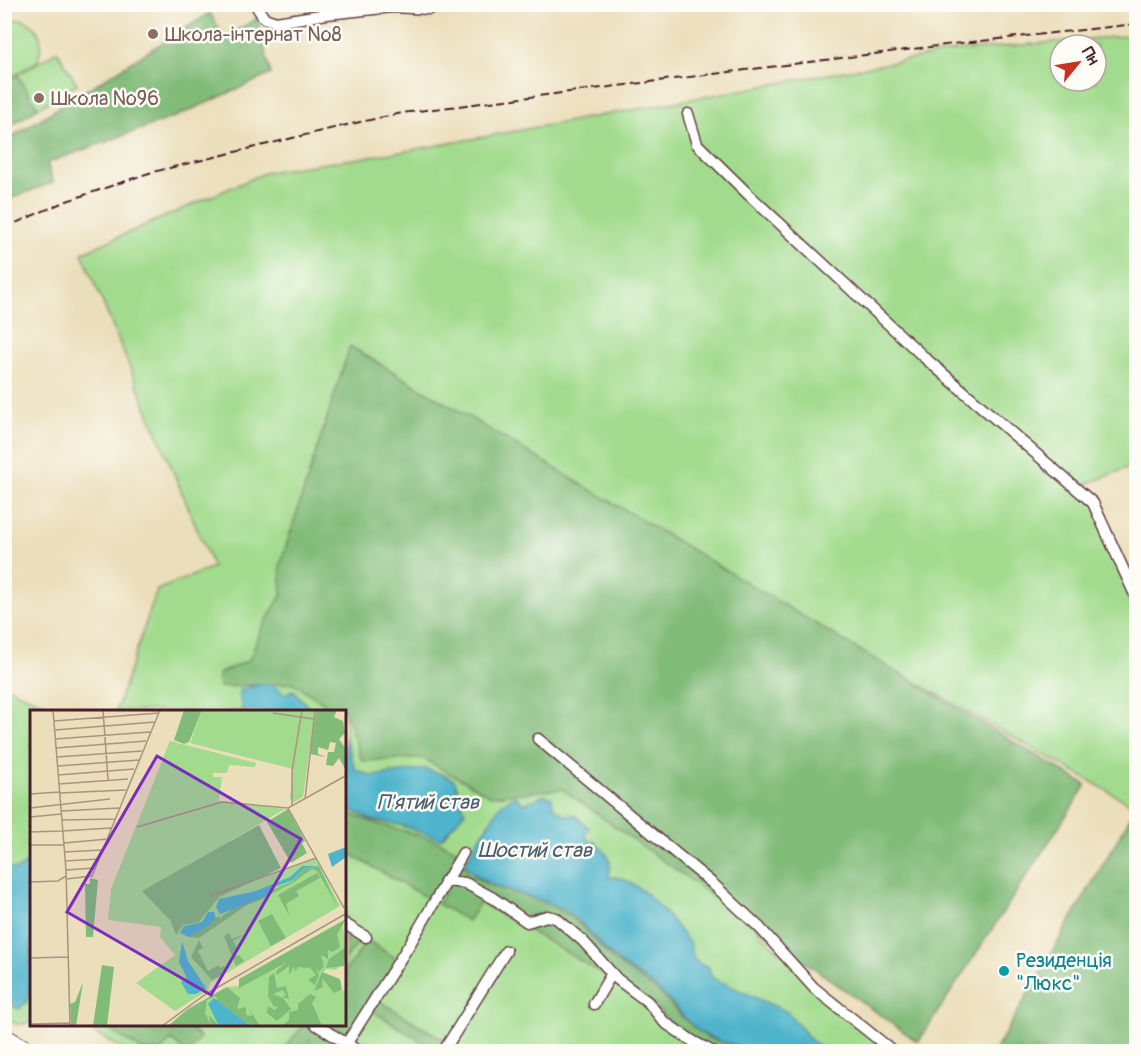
<svg xmlns="http://www.w3.org/2000/svg" width="1141" height="1056" font-family="Pangolin,sans-serif">
<rect width="100%" height="100%" fill="#fdfcf7"/>
<filter id="ink" filterUnits="userSpaceOnUse"><feTurbulence type="fractalNoise" baseFrequency=".0167" numOctaves="2"/><feDisplacementMap in="SourceGraphic" scale="12" xChannelSelector="R" yChannelSelector="G"/><feConvolveMatrix kernelMatrix="1 2 1 2 8 2 1 2 1" color-interpolation-filters="sRGB"/></filter>
<filter id="wash" filterUnits="userSpaceOnUse"><feTurbulence type="fractalNoise" baseFrequency=".008" numOctaves="4" result="noise"/><feDisplacementMap in="SourceGraphic" scale="24" xChannelSelector="R" yChannelSelector="G"/><feGaussianBlur stdDeviation="1.35" result="paint"/><feColorMatrix in="noise" values="0 0 0 0 0 0 0 0 0 0 0 0 0 0 0 0 0 1.4 0 .05"/><feComposite in="paint" operator="in"/></filter>
<g filter="url(#wash)">
<rect width="100%" height="100%" fill="#ebdeba"/>
<g fill="#a2db8d" stroke="#767d5c" stroke-width="1.5" fill-rule="evenodd">
<path d="M21,19C42,27 44,41 38,61L5,81V25L13,20Z"/>
<path d="M1136,35V464L1087,484L1136,599V807L902,674L758,932L889,1051L128,1052L81,1025L345,1024V711H116L157,590L213,567L82,253L267,172L406,151L955,51ZM1060,45H1096V81H1060Z"/>
<polygon points="57,51 77,84 38,108 17,75"/>
<polygon points="4,686 61,711 32,711 32,1022 19,1025 4,1018"/>
</g>
<g fill="#81bb78" stroke="#666d52" stroke-width="1.5">
<polygon points="210,13 225,39 257,18 271,74 177,116 47,163 53,182 5,201 5,141"/>
<polygon points="17,75 38,108 5,129 5,83"/>
<polygon points="350,346 1086,785 918,1042 562,789 491,796 422,758 362,761 348,719 345,717 345,711 336,711 293,683 219,687 218,674 249,660 261,630 282,594 280,565"/>
<path d="M345,812C382,829 424,831 459,852L432,901L345,851Z"/>
<polygon points="1131,816 1136,819 1136,1051 995,1051"/>
<polygon points="461,862 470,875 492,886 543,901 567,914 585,929 613,960 660,993 682,1017 708,1038 754,1051 716,1051 675,1028 649,1001 480,902 468,921 438,904"/>
<polygon points="345,926 362,937 345,960"/>
<polygon points="367,940 397,959 346,1040 321,1025 345,1024 345,972"/>
<polygon points="378,1000 447,1042 441,1051 437,1051 371,1010"/>
<polygon points="101,1025 174,1025 182,1030 185,1025 200,1037 190,1051 185,1051 171,1040 160,1051 144,1051"/>
<polygon points="304,1025 310,1025 343,1044 338,1051 320,1051 310,1040 301,1051 281,1052"/>
</g>
<g fill="#4db4cb" stroke="#4c6a7b" stroke-width="1.5">
<polygon points="269,683 285,694 293,690 312,711 242,711 239,691 256,685"/>
<polygon points="345,737 355,769 371,776 425,769 445,775 455,781 465,812 441,839 400,825 371,820 345,807"/>
<path d="M545,795L552,798L553,807L565,815H574L589,828L585,834L589,842L594,841C605,851 615,861 608,878C635,871 675,924 690,944C692,956 694,966 708,966L712,978L788,1012L811,1040L826,1051C785,1052 748,1054 709,1037C692,1030 676,1007 663,994C649,980 630,972 615,959C599,945 587,927 570,914C539,892 486,895 465,864L472,850L501,804L515,796L523,804Z"/>
<polygon points="31,861 31,986 27,1001 19,1009 5,1001 5,866 16,870"/>
</g>
</g>
<g filter="url(#ink)">
<g fill="none" stroke-linecap="round" stroke-linejoin="round">
<defs>
<g id="minor">
<polyline points="255,4 264,18 276,22 327,14 393,7 429,9 438,4"/>
<polyline points="688,114 697,144 748,194 925,358 1093,503 1136,597"/>
<polyline points="538,739 713,884 760,928 814,988 894,1052"/>
<polyline points="445,881 465,883 493,898 527,922 547,916 556,918 583,941 617,979 648,1002 664,1022 694,1042 713,1052"/>
<polyline points="345,924 366,937"/>
<polyline points="594,1004 612,973"/>
<polyline points="315,1024 360,1052"/>
<polyline points="347,1043 411,942 463,853"/>
<polyline points="443,1052 506,951"/>
</g>
<g id="major">
<polyline points="4,1034 36,1052"/>
<polyline points="4,1051 6,1052"/>
</g>
</defs>
<use href="#minor" stroke="#623c40" stroke-width="13"/>
<use href="#major" stroke="#623c40" stroke-width="14"/>
<use href="#minor" stroke="#fff" stroke-width="10"/>
<use href="#major" stroke="#fff" stroke-width="12"/>
<polyline stroke="#4a1f2b" stroke-width="2" stroke-dasharray="9 4.5" stroke-linecap="butt" points="4,228 64,202 149,173 342,126 402,113 953,44 1136,24"/>
</g>
</g>
<g fill="#8d6e63" stroke="#fdfcf7" stroke-width="2">
<circle cx="153" cy="34" r="6"/>
<circle cx="39" cy="98" r="6"/>
</g>
<circle fill="#0f9aa8" stroke="#fdfcf7" stroke-width="2" cx="1004" cy="971" r="6"/>
<g text-anchor="middle" dominant-baseline="central" stroke-width="5" stroke-linejoin="round" paint-order="stroke">
<g font-size="20" fill="#785e54" stroke="#fdfcf7" text-anchor="start">
<text x="165" y="34">Школа-інтернат №8</text>
<text x="51" y="98">Школа №96</text>
</g>
<g font-size="20" fill="#0d838f" stroke="#fdfcf7" text-anchor="start">
<text x="1016" y="960">Резиденція<tspan x="1016" dy="23">"Люкс"</tspan></text>
</g>
<g font-size="21" font-style="italic" fill="#4b5b6b" stroke="#fdfcf7">
<text x="428" y="802">П'ятий став</text>
<text x="535" y="850">Шостий став</text>
</g>
</g>
<g transform="translate(30 710)">
<rect width="316" height="316" fill="#ebdeba"/>
<path d="M172,0H285L273,87L264,92L260,89L263,59L160,33ZM140,31L226,53L225,57L199,55L197,63H183V67H192L189,91L255,99L200,131L224,171L286,149L310,196L180,273L178,280L145,301L106,273L145,245L130,227L131,217L78,210L81,179ZM313,214L316,250L306,260L296,259L291,265L306,282L316,280V316H138L158,299L197,277L208,276Z" fill="#a2db8d"/>
<path d="M154,0H172L159,32L154,34L144,30ZM286,0H307L304,7L313,11L315,23L309,29L316,39V60L309,48L303,56L296,55L298,42H304L306,33L300,32L298,40L288,37V44L296,47L280,44ZM258,99L275,131L272,133L277,143L261,153L237,112ZM229,115L251,158L189,187L169,212L153,215L146,225L140,210L112,181ZM289,156L308,197L287,161L282,159L264,172L230,190L217,195L169,228L159,227L189,206L192,210L191,207L206,196L263,171L273,159ZM287,163L290,168L266,181L269,186L256,194L260,207L248,185ZM60,168L68,170L63,227H56L55,174H60ZM242,204L256,228L241,236L228,211ZM316,209L307,224L310,237L303,242L298,240V249L291,245L294,256L289,262L286,258L289,265L285,275L278,270L286,265L280,258L268,257L265,262L264,257L259,265V256L247,265L246,261L257,252L209,278V269ZM199,223L202,229L215,224L203,231L208,240L203,241L205,246L209,245L214,251L206,256L194,226ZM169,230L173,238L168,241L178,261L189,255L190,258L194,256L197,261L192,260L193,264L182,270L161,247ZM316,237L314,256L296,258L299,249ZM72,255L84,257L77,316H63ZM292,262L310,269L312,280L304,283L292,268L293,277L284,281ZM244,263L247,278L256,276L259,289L252,287L256,285L253,280L243,284L253,288L261,299L247,311L237,303L238,296L245,300L248,296L244,297L238,286L239,267ZM53,272L46,316H41L40,294L45,292ZM197,277L210,288L207,299L216,297V305L222,306L220,300L230,316L216,313L187,291L186,286L177,290L175,303L181,315L179,305L189,316H138L158,299ZM280,284L286,287L282,293L292,316H251L259,310V302L268,300V294Z" fill="#81bb78"/>
<path d="M316,137V147L302,157L298,144ZM272,156H286L273,159L263,170L244,177L234,187L190,204L186,197L189,189L226,181L260,167ZM178,202H184L186,208L178,216L159,227L150,223L154,216L172,212ZM152,231L158,251L176,278L166,284H158L151,272L157,268L149,252ZM184,288L216,313L223,316H189L178,294Z" fill="#4db4cb"/>
<path fill="none" stroke="#ab9281" stroke-width="1.5" d="M23,0L36,160L40,316M73,0L78,70M243,3L284,9M24,11L129,3M25,20L125,12M25,29L120,22M26,38L116,31M27,47L112,41M28,56L109,50M28,65L104,59M29,74L98,69M30,83L96,80M0,84L29,82M275,89L285,0M262,96V61L272,0M0,98L80,89M31,101L89,98M0,107L31,104M32,110L85,109M107,117L192,92L258,98M32,121L81,118M0,122L32,121M34,133L78,129M0,135H34M34,142L72,140M35,151L69,149M36,160L65,158M36,169L62,166L130,0M0,172L28,171L36,166M180,186L286,148M314,198L258,98L317,65M0,248L38,247M0,314L40,313M132,316L176,284L317,203"/>
<path fill="#7b2cbf" fill-opacity="0.15" stroke="#7b2cbf" stroke-width="3" d="M127,46L271,129L181,285L37,202Z"/>
<rect width="316" height="316" fill="none" stroke="#4a1f2b" stroke-width="3"/>
</g>
<rect width="1141" height="1056" fill="none" stroke="#fdfcf7" stroke-width="24"/>
<g transform="translate(1078 63) rotate(60)"><circle r="28" fill="#fdfcf7" stroke="#b5a4a5" stroke-width="1.5"/>
<path d="M0-4.5L10 22L0 15L-10 22Z" fill="#c8321e"/>
<text y="-9" font-size="16" font-weight="bold" text-anchor="middle" fill="#4a1f2b">Пн</text>
</g>
</svg>
